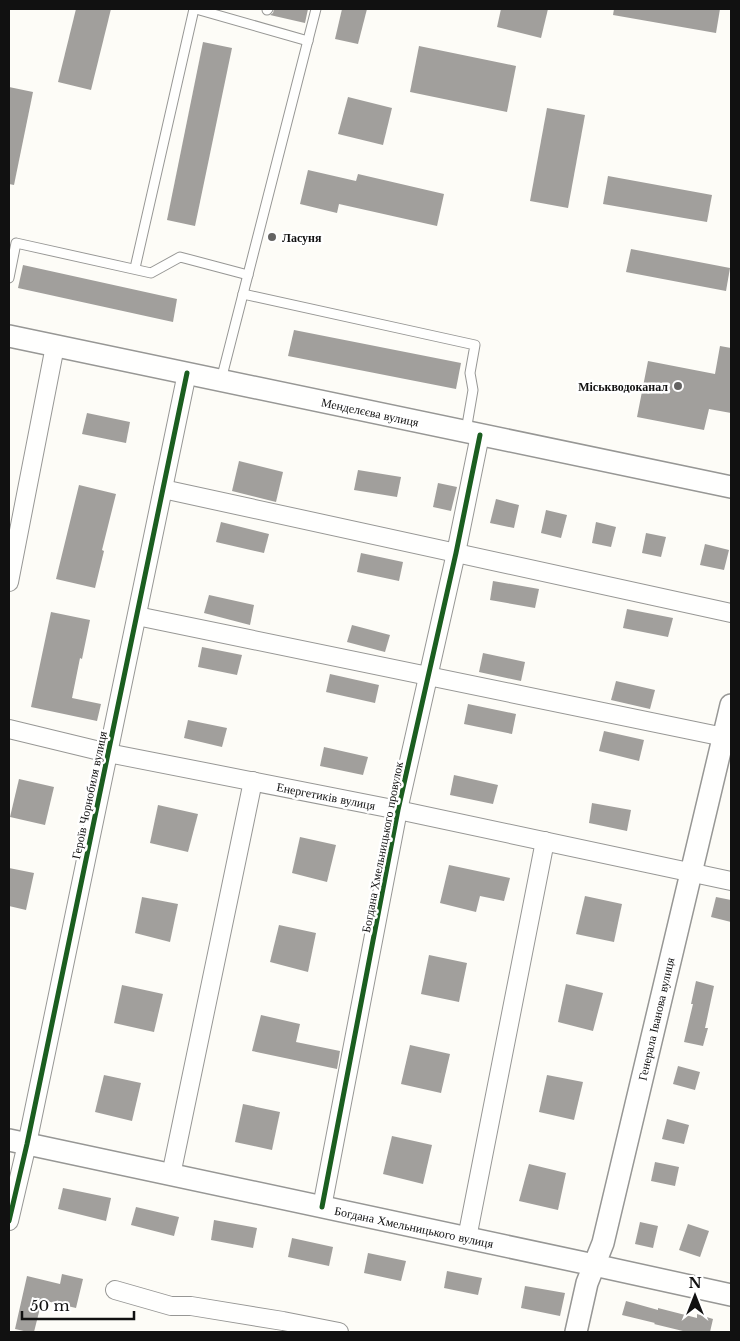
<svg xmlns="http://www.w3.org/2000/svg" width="740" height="1341" font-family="'Libre Baskerville',serif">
<rect width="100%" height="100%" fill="#fdfcf7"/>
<g fill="#a19f9c">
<polygon points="76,9 111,9 91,90 58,82"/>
<polygon points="274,9 308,9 305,23 270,15 273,13"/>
<polygon points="342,9 367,9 358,44 335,39"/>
<polygon points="501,9 548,9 541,38 497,27"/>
<polygon points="614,9 720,9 716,33 613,15"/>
<polygon points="203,42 232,48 195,226 167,220"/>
<polygon points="419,46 516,66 507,112 410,92"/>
<polygon points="9,87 33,92 14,185 9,184"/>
<polygon points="348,97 392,108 383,145 338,134"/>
<polygon points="547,108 585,115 568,208 530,201"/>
<polygon points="308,170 356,181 358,174 444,194 437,226 339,204 337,213 300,204"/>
<polygon points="608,176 712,195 707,222 603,204"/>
<polygon points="631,249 730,268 726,291 626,272"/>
<polygon points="23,265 177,299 173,322 18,288"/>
<polygon points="294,330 461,363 456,389 288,356"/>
<polygon points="720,346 731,348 731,413 709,409 704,430 637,417 648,361 715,374"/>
<polygon points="87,413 130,422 126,443 82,434"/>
<polygon points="239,461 283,472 276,502 232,491"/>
<polygon points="358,470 401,477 397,497 354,490"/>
<polygon points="438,483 457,487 451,511 433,507"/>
<polygon points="79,485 116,494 102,550 104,551 95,588 56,579"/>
<polygon points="496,499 519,505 514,528 490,523"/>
<polygon points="546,510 567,515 561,538 541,533"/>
<polygon points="221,522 269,534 264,553 216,542"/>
<polygon points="596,522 616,527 611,547 592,543"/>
<polygon points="646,533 666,537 661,557 642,553"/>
<polygon points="705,544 729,550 724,570 700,565"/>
<polygon points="361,553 403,562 399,581 357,572"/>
<polygon points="493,581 539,589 535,608 490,600"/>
<polygon points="209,595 254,605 250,625 204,613"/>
<polygon points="627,609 673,618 668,637 623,628"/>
<polygon points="51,612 90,620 82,659 80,658 72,698 101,704 97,721 31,707"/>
<polygon points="352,625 390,635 385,652 347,642"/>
<polygon points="202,647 242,655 237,675 198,667"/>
<polygon points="483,653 525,662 521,681 479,672"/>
<polygon points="330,674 379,685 375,703 326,692"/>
<polygon points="616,681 655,690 650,709 611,700"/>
<polygon points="468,704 516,714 512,734 464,724"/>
<polygon points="188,720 227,728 222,747 184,738"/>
<polygon points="604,731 644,740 639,761 599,751"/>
<polygon points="324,747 368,757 363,775 320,766"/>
<polygon points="454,775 498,785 493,804 450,795"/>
<polygon points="19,779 54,787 45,825 10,817"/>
<polygon points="592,803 631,810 627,831 589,823"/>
<polygon points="158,805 198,814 188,852 150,843"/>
<polygon points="300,837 336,845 327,882 292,873"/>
<polygon points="449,865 510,878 504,901 480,896 476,912 440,903"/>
<polygon points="9,868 34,873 26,910 9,906"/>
<polygon points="585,896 622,904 614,942 576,934"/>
<polygon points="142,897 178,904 170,942 135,933"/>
<polygon points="716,897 731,900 731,922 711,917"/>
<polygon points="279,925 316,933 308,972 270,962"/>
<polygon points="429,955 467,963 459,1002 421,994"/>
<polygon points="696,981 714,986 705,1028 708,1028 703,1046 684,1042 693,1004 691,1004"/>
<polygon points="566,984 603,993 593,1031 558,1022"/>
<polygon points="122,985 163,994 154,1032 114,1023"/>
<polygon points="261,1015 300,1024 296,1042 340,1051 337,1069 252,1051"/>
<polygon points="410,1045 450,1054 441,1093 401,1084"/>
<polygon points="678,1066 700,1072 695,1090 673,1084"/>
<polygon points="104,1075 141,1083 132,1121 95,1112"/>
<polygon points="547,1075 583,1082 574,1120 539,1112"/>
<polygon points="243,1104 280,1112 272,1150 235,1142"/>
<polygon points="667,1119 689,1125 684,1144 662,1139"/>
<polygon points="392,1136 432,1145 423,1184 383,1174"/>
<polygon points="655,1162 679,1167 675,1186 651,1181"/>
<polygon points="529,1164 566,1173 558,1210 519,1201"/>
<polygon points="63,1188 111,1198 106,1221 58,1209"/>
<polygon points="136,1207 179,1217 174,1236 131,1225"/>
<polygon points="214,1220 257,1228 253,1248 211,1240"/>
<polygon points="640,1222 658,1226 653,1248 635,1244"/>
<polygon points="688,1224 709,1231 700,1257 679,1250"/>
<polygon points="292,1238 333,1247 329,1266 288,1257"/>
<polygon points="368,1253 406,1261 401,1281 364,1273"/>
<polygon points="447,1271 482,1278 478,1295 444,1288"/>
<polygon points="62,1274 83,1279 76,1308 42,1300 34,1332 28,1332 15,1329 27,1276 60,1284"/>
<polygon points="525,1286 565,1293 560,1316 521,1308"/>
<polygon points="626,1301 658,1310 658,1308 697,1318 697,1314 713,1319 710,1332 687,1332 654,1324 655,1323 622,1315"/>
</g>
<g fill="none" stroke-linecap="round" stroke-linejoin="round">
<defs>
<g id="service">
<polyline points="196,9 308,41"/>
<polyline points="267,10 268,9"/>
<polyline points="135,268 194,9"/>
<polyline points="9,278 16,243 151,273 180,257 248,275"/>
<polyline points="243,294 475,345 470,373 473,390 466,431"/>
<polyline points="221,380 316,9"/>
</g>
<g id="minor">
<polyline points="163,489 731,613"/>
<polyline points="9,582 55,346"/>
<polyline points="137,616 724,737"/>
<polyline points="9,729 108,753 398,810 731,881"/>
<polyline points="171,1175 253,781"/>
<polyline points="322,1207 398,810 456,553 480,435"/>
<polyline points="9,1221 27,1144 187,373"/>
<polyline points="467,1238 545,841"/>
<polyline points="115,1290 171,1306 191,1306 283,1321 339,1332"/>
</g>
<g id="tertiary">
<polyline points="9,336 731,487"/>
<polyline points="9,1140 594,1265 731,1295"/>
<polyline points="576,1332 587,1283 603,1243 731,705"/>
</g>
</defs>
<use href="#service" stroke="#979795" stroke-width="11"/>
<use href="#minor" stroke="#979795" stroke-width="20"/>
<use href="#tertiary" stroke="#979795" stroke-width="24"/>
<use href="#service" stroke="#fffffe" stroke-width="9"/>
<use href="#minor" stroke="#fffffe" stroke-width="18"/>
<use href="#tertiary" stroke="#fffffe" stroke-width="21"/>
<defs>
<g id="cycleway">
<polyline points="322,1207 398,810 456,553 480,435"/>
<polyline points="9,1221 27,1144 187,373"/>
</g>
</defs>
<use href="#cycleway" stroke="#fff" stroke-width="8"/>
<use href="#cycleway" stroke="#1b5e20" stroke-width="5"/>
</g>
<g fill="#646362" stroke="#fff" stroke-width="2">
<circle cx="272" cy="237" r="5"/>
<circle cx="678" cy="386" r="5"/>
</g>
<g text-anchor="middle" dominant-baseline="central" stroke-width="5" stroke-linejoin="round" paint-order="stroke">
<g font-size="12" font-weight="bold" fill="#111" stroke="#fff" text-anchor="start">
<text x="282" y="237">Ласуня</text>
<text x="668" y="386" text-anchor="end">Міськводоканал</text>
</g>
<g font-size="12" fill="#111" stroke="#fff">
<text transform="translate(370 412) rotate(12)">Менделєєва вулиця</text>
<text transform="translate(89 795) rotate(-78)">Героїв Чорнобиля вулиця</text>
<text transform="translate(326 796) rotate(11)">Енергетиків вулиця</text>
<text transform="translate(382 847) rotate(-79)">Богдана Хмельницького провулок</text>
<text transform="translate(656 1019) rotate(-77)">Генерала Іванова вулиця</text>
<text transform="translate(414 1227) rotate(12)">Богдана Хмельницького вулиця</text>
</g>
</g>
<rect width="740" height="1341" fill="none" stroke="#111111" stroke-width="20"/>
<g transform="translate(695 1296)" stroke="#ffffff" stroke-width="4" paint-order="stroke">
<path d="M0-4L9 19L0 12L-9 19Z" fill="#111111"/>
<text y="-8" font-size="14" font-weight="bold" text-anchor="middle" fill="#111111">N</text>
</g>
<path d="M22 1311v8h112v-8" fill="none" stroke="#111111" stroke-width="2.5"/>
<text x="30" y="1311" font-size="15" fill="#111111" stroke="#ffffff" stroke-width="4" paint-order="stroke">50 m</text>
</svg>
